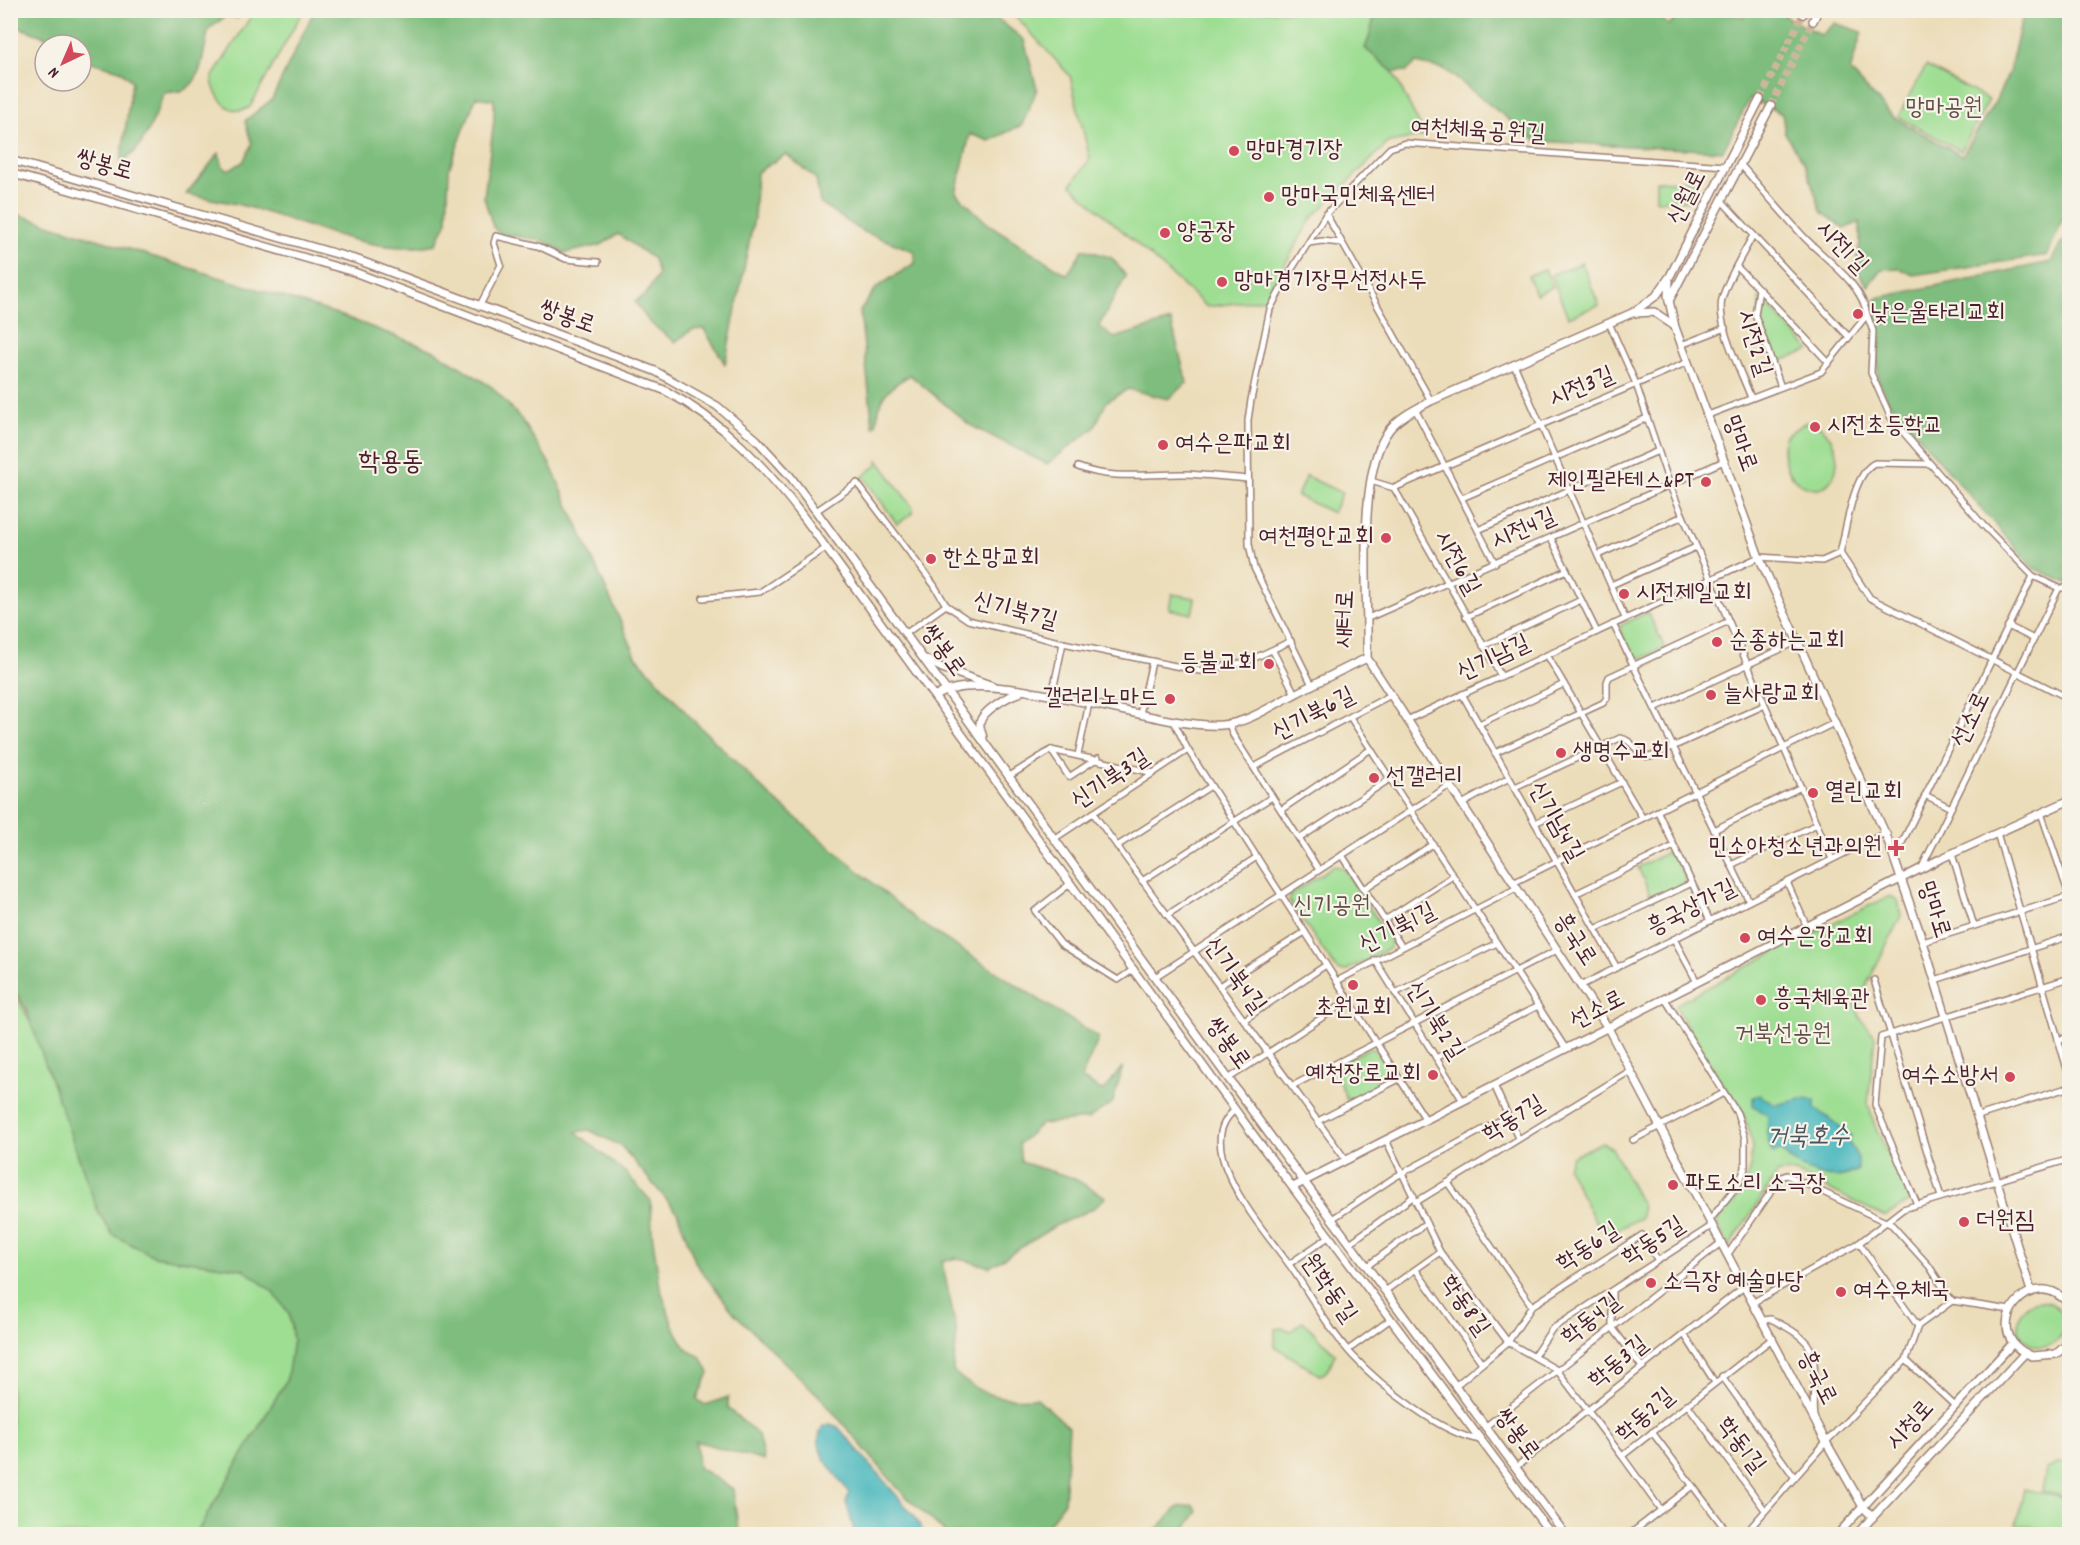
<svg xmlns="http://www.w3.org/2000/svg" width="2080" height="1545" font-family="Dekko,'Poor Story',sans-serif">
<rect width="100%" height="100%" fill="#f7f3e8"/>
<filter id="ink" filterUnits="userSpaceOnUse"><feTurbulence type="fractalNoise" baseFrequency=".0167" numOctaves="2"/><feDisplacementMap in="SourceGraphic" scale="12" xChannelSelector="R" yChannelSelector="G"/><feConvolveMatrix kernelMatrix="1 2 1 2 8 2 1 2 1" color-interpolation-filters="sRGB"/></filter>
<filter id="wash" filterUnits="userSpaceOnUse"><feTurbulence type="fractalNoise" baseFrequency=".008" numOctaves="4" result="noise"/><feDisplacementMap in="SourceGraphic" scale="24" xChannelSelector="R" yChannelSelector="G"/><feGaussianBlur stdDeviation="1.35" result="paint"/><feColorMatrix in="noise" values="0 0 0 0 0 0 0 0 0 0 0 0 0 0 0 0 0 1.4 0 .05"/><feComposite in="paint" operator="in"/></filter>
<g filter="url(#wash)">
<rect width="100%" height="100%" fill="#ecddba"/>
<g fill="#9ede93" stroke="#747e5f" stroke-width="1.5">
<path d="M255,10L303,11L250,107C230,119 213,96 212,78Z"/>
<path d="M1011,11H1377C1371,23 1372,35 1365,48L1393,72L1425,136L1389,142L1311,219L1265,299L1207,307L1071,185L1090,159L1070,76Z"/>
<polygon points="1926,66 1989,100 1961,151 1898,117"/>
<polygon points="1695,180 1695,200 1656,200 1656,181"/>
<polygon points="1582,263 1599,305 1568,317 1551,275"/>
<polygon points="1545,269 1553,287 1536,294 1528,276"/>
<polygon points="1759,298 1762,299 1810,350 1776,363 1759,316"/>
<path d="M1806,422C1836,423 1851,477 1819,489C1793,490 1776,459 1786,435Z"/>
<polygon points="878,460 913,508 913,513 897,524 863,476 877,465"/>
<polygon points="1306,476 1342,493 1333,513 1297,496"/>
<polygon points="1172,594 1195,598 1192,614 1169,609"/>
<polygon points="1648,612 1665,648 1637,660 1632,657 1620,630 1621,625"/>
<polygon points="1668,852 1674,854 1685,878 1684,884 1652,899 1638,867"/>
<polygon points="1333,866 1344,868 1391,941 1390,948 1345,971 1337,970 1289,901 1291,895"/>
<path d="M1890,896L1898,900L1901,916L1856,1006L1860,1018L1875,1036L1868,1104L1876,1129L1912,1200L1885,1217L1795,1172L1778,1173L1729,1247L1716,1222C1745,1196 1762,1156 1745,1119C1739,1106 1729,1096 1722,1084C1706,1058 1690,1032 1675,1005L1791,943Z"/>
<polygon points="10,984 154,1256 243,1269 272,1291 289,1313 293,1340 287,1379 196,1534 11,1534"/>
<path d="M1369,1048C1382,1052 1390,1066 1389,1079L1348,1102L1333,1067Z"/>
<polygon points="1602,1142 1612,1148 1643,1207 1640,1218 1611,1233 1599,1228 1567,1168 1572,1157"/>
<circle cx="2041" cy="1324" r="23"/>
<path d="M1303,1321L1335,1354C1331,1362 1329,1374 1319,1375L1275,1346V1329L1284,1328L1291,1331Z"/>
<polygon points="2069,1461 2069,1498 2042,1491 2046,1470 2059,1462"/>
<polygon points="2024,1489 2069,1499 2069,1534 2017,1524"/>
</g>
<g fill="#7ebd7d" stroke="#646e54" stroke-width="1.5">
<path d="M11,10H244V11L238,18L226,16L209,29C203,48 204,80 184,90C178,92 170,92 164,93C156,113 143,154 121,161L132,81L120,70L81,59V45H57L46,37L18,27L11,17Z"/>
<path d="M314,11H988L1024,40L1037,89L1022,125L989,141L970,134L956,193L987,223L1067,275L1083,249L1112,258L1126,276L1099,326L1114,338L1171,321L1187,383L1168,399L1128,389L1107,401L1094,428L1047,464L970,425L910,375C885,389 879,398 876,426L873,427L860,311L877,287L915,263L914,251L862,231L820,203L816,179L786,154L757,172L754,218L725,364L704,329L692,330L675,342L649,322L635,302L646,294L658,275L653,259L618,234L601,245L565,253L542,240L500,234L493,227L484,197L494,120V100L476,97L449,169L447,221L436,244C374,258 303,221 244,206C225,201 205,198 186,194L219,153L223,167L228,170L243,162L252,144L245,121L272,99Z"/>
<path d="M1377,11H1651L1669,25L1683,11H1712L1743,17L1742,11H1788L1785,17L1821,35L1835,23L1862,32L1850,71L1893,117L1962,156L1995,102L2009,72L2024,11H2069V203L2048,255L1913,275L1899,268L1881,269L1868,286L1855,268L1860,243V222L1844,229L1821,211L1805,164L1785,133L1782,114L1750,98L1723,151L1536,141L1444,69L1416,63L1407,71L1393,72L1365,48C1372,35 1371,23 1377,11Z"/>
<path d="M10,212L334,313L435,351L492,387L522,420L550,464L636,656L692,719L769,795L920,923L1099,1038L1081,1078L1103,1091L1123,1066L1113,1102L1088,1119L1041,1124L1019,1144L1021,1162L1073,1178L1106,1197L1092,1209L1055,1226L990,1267L956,1258L942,1262L957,1333L953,1371C981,1397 1000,1400 1037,1398L1069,1427L1064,1502L1042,1534H947L902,1493L821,1398L734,1313L696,1264L677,1212L621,1146L589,1130L576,1132L626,1173L651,1201L652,1233L660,1287L673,1326L687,1350L701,1357L709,1373L697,1399L705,1405L728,1397V1408L758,1435L764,1461L696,1441L698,1467L733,1489L738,1528L744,1534H196L287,1379L293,1340L289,1313L272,1291L243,1269L154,1256L113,1235L98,1212L26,1009L11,984Z"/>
<polygon points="2069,237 2069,584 2033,568 1888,401 1878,380 1876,298 2051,262 2060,244"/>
<polygon points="1193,1505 1198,1511 1182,1534 1152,1534 1178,1507"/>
</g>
<g fill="#47b7bd" stroke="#486b74" stroke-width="1.5">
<path d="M1760,1095L1775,1105L1802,1099L1815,1100V1108L1851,1135L1849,1142L1858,1158V1170C1832,1186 1800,1171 1780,1150L1776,1153L1772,1152L1767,1136L1768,1116L1753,1105V1097Z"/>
<path d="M830,1424L838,1427L915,1517L924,1534H855L846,1502L849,1494C838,1472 807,1452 823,1426Z"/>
</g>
</g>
<g filter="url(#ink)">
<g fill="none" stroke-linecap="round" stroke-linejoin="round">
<g stroke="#ccb79d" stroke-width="7" stroke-dasharray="7 3.5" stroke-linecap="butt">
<polyline points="1760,99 1803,14"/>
<polyline points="1771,106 1813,21"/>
</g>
<defs>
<g id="minor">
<polyline points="10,46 13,57"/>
<polyline points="1721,200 1848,336"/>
<polyline points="1326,214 1431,401"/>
<polyline points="1309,243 1322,241 1341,243"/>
<polyline points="1737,267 1759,289 1755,315 1781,387"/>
<polyline points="1759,289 1829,363"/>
<polyline points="479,307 501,265 494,243 496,236 538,246 566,259 598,262"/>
<polyline points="1867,315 1873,331 1871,373 1891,418 1983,525 2033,576 2059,588 2070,588"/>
<polyline points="1609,323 1636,384 1670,486 1832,859"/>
<polyline points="1681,345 1725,328"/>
<polyline points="1514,364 1625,618"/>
<path d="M1751,398C1742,373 1716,325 1722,299C1728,277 1743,255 1753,235"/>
<polyline points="1415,409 1495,563"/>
<path d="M1708,415L1821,372L1867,315C1862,283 1825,259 1804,237C1782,213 1761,188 1740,164"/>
<path d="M1078,467C1113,481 1150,473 1186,474C1206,475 1227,477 1248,479"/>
<polyline points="1371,481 1394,488 1501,676"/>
<polyline points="1394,488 1688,362"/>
<polyline points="1462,498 1647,418"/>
<polyline points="816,511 857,483 934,585 946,605 968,620 1063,643 1200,671 1246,662 1291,641"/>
<polyline points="1478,530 1658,451"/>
<polyline points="1551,538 1597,632"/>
<polyline points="1840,553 1870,598 2070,699"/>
<polyline points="1598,555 1683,516"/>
<polyline points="1611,585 1696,547"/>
<polyline points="703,598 760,592 826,548"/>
<polyline points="1466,617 1567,570"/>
<polyline points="1368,618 1724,461"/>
<polyline points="1613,624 1749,901"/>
<polyline points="2008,626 2034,639"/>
<polyline points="905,634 946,605"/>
<polyline points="1483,646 1581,600"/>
<polyline points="1273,651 1295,694"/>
<polyline points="1547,655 1642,817"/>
<polyline points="1312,685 1254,568 1249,544 1248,420 1251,400 1270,309 1292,269 1326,214 1390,148 1405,143 1726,166"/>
<polyline points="1462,694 1617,968"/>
<polyline points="1052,695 1063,643"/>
<polyline points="1655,708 1798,641"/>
<polyline points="1140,714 1152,662"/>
<polyline points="1350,717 1566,1049"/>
<polyline points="1173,720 1188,750 1426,1120"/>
<path d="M1407,720L1759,557L1822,561L1840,553C1846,531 1853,472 1875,463L1930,464"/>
<polyline points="1229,724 1233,735 1319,870"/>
<polyline points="1479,724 1564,684"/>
<polyline points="1051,750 1069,777 1098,758"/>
<polyline points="1495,753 1603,703 1607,698 1607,682 1609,677 1729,621"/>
<polyline points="1078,755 1089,703"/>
<polyline points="1254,767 1391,695"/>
<polyline points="1008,777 1051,750 1154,773"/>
<path d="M1515,787L1620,738C1634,740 1636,755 1650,757L1765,705"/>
<polyline points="1925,795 1951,808"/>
<polyline points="1462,804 1509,778"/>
<polyline points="1281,810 1371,749"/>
<polyline points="1658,812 1710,921"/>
<polyline points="1093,813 1346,1160"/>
<polyline points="2041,813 2070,898"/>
<polyline points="1535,823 1622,782"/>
<polyline points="1714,830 1801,787"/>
<polyline points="1997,833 2070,1079"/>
<polyline points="1054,839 1188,750"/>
<polyline points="1299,839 1390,779"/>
<polyline points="1117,846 1211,786"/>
<polyline points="1952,854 1974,926"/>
<polyline points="1342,855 1402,947"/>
<polyline points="1895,857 2033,576"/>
<polyline points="1731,865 1817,824"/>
<polyline points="1921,869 2059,588"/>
<polyline points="1142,881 1272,797"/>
<polyline points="1787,882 1807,927"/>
<polyline points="1071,883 1035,911 1061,944 1118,980 1134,969"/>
<polyline points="1513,883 1836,722"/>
<polyline points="1364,889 1433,844"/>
<polyline points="1575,894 1674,846"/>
<polyline points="1167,915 1257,857"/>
<polyline points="1385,920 1453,876"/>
<polyline points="1595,929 1692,883"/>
<polyline points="1674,939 1697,982"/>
<polyline points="1923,942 2070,896"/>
<polyline points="1375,960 1463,1101"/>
<polyline points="1155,977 1450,785"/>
<polyline points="1874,980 1941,1197"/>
<polyline points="1935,980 2070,936"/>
<polyline points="1337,981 1517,888"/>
<polyline points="1219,986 1305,932"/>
<polyline points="1580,986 1885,833"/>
<polyline points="1395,993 1497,943"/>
<polyline points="1665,999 1737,1113 1745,1138 1745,1168 1739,1183 1710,1220"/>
<polyline points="1244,1020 1326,965"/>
<polyline points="2058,1040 2070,1037"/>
<polyline points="1436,1058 1538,1006"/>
<polyline points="1228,1079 1349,1000"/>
<polyline points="1494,1085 1518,1138"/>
<polyline points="1292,1086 1557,950"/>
<path d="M1235,1110C1187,1148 1269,1235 1293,1270C1312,1298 1330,1331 1353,1356C1380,1385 1442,1435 1481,1440"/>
<polyline points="1978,1116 2070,1087"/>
<polyline points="1318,1121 1399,1079"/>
<polyline points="1386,1140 1440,1252 1508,1342 1557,1370 1622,1456"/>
<polyline points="1633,1140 1722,1094"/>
<polyline points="1448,1183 1532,1306"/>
<polyline points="1416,1202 1630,1071"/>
<polyline points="1917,1204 1875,1105 1881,1037 2070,978"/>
<polyline points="1332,1219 1395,1177 1508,1116"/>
<polyline points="1350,1243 1414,1196"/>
<polyline points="1859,1243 1918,1326"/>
<polyline points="1728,1254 1781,1177 1787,1175 1892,1225 1929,1266 1952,1301"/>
<polyline points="1289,1264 1330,1236"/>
<polyline points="1367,1266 1426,1223"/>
<polyline points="1416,1270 1482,1363"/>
<polyline points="1385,1291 1440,1252"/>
<polyline points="1612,1291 1612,1327 1642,1367"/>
<polyline points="1754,1302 1859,1243 1903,1209 2070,1159"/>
<path d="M1764,1320L1771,1319C1782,1325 1794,1330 1803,1339C1823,1356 1810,1393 1814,1416"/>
<polyline points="1684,1334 1714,1381"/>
<polyline points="1348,1350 1391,1319"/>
<polyline points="1534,1356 1552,1329 1713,1225"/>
<polyline points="1906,1360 1955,1406"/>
<polyline points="1722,1376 1795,1478"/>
<polyline points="1455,1386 1508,1342 1532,1306 1642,1235 1657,1259"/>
<polyline points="1687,1404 1765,1510"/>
<polyline points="1485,1427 1722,1242"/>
<polyline points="1652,1432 1729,1534"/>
<polyline points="1516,1467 1745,1286"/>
<polyline points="1661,1510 1691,1487"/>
<polyline points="1630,1534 1661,1510 1622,1456 1773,1338"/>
<polyline points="1745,1534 1826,1442 1906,1360 1918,1326 1952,1301 2010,1310"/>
</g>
<g id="tertiary">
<polyline points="1803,14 1805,10"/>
<polyline points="1813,21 1818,10"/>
<polyline points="10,160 358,260 655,371 717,406 757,440 790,476 816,511 1263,1126 1565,1534"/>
<path d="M10,173L354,272L664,390C723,421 765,466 805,519L1252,1133L1551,1534"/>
<polyline points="1669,281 1668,296 1675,327 1759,557 1885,833"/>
<polyline points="1669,301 1771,106"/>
<polyline points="1635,313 1654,312 1673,325"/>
<polyline points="1367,658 1608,1028 1826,1442 1863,1507 1873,1517"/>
<polyline points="925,659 942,668 993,686"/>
<path d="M935,697C983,661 1156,730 1222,725C1248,723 1271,706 1293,695C1317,682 1342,670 1367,658C1369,600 1355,475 1389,430C1399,417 1416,409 1431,401L1632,313L1656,296L1670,276L1760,99"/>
<path d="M983,738C982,733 979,727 980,723C981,712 1009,695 1019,693"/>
<polyline points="1886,835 1923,942 2031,1291"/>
<polyline points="1293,1187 1940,859 2070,800"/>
<path d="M2070,1306C2033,1257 1973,1333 2032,1356L2056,1354L2070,1342"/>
<polyline points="1838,1534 2013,1343"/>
<polyline points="1857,1534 2025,1353"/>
</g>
<polyline id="secondary" points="1885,833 1886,835"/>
</defs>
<use href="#minor" stroke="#9b7e72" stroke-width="8"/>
<use href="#tertiary" stroke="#9b7e72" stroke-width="10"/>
<use href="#secondary" stroke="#9b7e72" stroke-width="10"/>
<use href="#minor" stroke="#fff" stroke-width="5"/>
<use href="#tertiary" stroke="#fff" stroke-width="7"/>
<use href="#secondary" stroke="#fff" stroke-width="8"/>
</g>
</g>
<g fill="#d1495b" stroke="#f7f3e8" stroke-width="2">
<circle cx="1234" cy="151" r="6"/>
<circle cx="1269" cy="197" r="6"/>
<circle cx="1165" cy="233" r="6"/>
<circle cx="1222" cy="282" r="6"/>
<circle cx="1858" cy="314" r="6"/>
<circle cx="1815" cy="427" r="6"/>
<circle cx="1163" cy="445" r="6"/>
<circle cx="1706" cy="482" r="6"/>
<circle cx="1386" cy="538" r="6"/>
<circle cx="931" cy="559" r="6"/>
<circle cx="1624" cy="594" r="6"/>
<circle cx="1717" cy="642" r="6"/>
<circle cx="1269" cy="664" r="6"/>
<circle cx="1711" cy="695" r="6"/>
<circle cx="1170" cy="699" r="6"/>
<circle cx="1561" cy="753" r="6"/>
<circle cx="1374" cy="778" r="6"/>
<circle cx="1813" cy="793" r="6"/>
<path d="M1893 839h6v6h6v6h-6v6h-6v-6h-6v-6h6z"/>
<circle cx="1745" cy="938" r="6"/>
<circle cx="1353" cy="985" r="6"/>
<circle cx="1761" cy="1000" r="6"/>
<circle cx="1433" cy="1075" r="6"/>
<circle cx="2010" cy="1077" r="6"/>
<circle cx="1673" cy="1185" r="6"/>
<circle cx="1964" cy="1222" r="6"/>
<circle cx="1651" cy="1283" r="6"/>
<circle cx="1841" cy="1292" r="6"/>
</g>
<g text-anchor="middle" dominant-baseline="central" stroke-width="4.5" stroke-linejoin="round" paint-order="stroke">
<g font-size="24" fill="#5f4f45" stroke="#f7f3e8">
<text x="1944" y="109">망마공원</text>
<text x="1332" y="907">신기공원</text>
<text x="1783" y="1035">거북선공원</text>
</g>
<g font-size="24" fill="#4a1f2b" stroke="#f7f3e8">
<text transform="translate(1478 132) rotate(3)">여천체육공원길</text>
<text transform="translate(104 166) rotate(16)">쌍봉로</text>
<text transform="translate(1688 198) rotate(-63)">신월로</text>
<text transform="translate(1841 248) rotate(46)">시전1길</text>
<text transform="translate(567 318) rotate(20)">쌍봉로</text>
<text transform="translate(1753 343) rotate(73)">시전2길</text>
<text transform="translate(1582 388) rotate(-23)">시전3길</text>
<text transform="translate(1739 444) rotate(70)">망마로</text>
<text transform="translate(1524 530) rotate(-24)">시전4길</text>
<text transform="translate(1456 563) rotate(61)">시전6길</text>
<text transform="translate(1015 612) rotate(15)">신기북7길</text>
<text transform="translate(1346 619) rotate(-87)">새터로</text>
<text transform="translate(942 651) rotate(54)">쌍봉로</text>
<text transform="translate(1494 659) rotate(-25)">신기남길</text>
<text transform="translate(1314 715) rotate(-27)">신기북6길</text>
<text transform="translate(1972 720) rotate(-64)">선소로</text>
<text transform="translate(1111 780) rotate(-34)">신기북3길</text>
<text transform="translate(1555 822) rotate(61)">신기남4길</text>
<text transform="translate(1692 909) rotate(-27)">흥국상가길</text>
<text transform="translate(1933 910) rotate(72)">망마로</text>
<text transform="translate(1398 929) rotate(-27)">신기북1길</text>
<text transform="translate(1574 940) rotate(57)">흥국로</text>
<text transform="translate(1234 976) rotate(54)">신기북4길</text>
<text transform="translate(1598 1011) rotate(-27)">선소로</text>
<text transform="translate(1434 1021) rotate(58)">신기북2길</text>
<text transform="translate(1227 1044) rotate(54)">쌍봉로</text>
<text transform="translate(1514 1120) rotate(-32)">학동7길</text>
<text transform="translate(1654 1242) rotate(-33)">학동5길</text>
<text transform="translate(1589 1248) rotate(-33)">학동6길</text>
<text transform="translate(1328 1289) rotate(55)">원학동길</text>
<text transform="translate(1464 1306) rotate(55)">학동8길</text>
<text transform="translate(1592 1320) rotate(-38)">학동4길</text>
<text transform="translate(1619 1363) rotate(-39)">학동3길</text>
<text transform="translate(1816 1378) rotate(63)">흥국로</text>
<text transform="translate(1646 1416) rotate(-41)">학동2길</text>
<text transform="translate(1911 1426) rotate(-48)">시청로</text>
<text transform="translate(1516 1435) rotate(53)">쌍봉로</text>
<text transform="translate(1740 1446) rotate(53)">학동1길</text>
</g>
<g font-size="24" fill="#4a1f2b" stroke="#f7f3e8" text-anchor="start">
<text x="1246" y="151">망마경기장</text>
<text x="1281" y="197">망마국민체육센터</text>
<text x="1177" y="233">양궁장</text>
<text x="1234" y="282">망마경기장무선정사두</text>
<text x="1870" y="314">낮은울타리교회</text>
<text x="1827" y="427">시전초등학교</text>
<text x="1175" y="445">여수은파교회</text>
<text x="1694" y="482" text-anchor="end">제인필라테스&amp;PT</text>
<text x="1374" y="538" text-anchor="end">여천평안교회</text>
<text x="943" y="559">한소망교회</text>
<text x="1636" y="594">시전제일교회</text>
<text x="1729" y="642">순종하는교회</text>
<text x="1257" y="664" text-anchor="end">등불교회</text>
<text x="1723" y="695">늘사랑교회</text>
<text x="1158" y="699" text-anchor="end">갤러리노마드</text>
<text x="1573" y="753">생명수교회</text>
<text x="1386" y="778">선갤러리</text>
<text x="1825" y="793">열린교회</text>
<text x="1882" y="848" text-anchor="end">민소아청소년과의원</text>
<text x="1757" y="938">여수은강교회</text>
<text x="1773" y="1000">흥국체육관</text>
<text x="1353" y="1009" text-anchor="middle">초원교회</text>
<text x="1421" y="1075" text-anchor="end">예천장로교회</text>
<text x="1998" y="1077" text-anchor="end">여수소방서</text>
<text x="1685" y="1185">파도소리 소극장</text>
<text x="1976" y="1222">더원짐</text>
<text x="1663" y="1283">소극장 예술마당</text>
<text x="1853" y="1292">여수우체국</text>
</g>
<g font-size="26" font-style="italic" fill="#49545e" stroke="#f7f3e8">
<text x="1808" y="1137">거북호수</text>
</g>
<g font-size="27" fill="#4a1f2b" stroke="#f7f3e8">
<text x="391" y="463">학용동</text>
</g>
</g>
<rect width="2080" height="1545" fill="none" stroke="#f7f3e8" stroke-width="36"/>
<g transform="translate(63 63) rotate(224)"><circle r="28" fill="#f7f3e8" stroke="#b29e9c" stroke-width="1.5"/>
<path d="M0-4.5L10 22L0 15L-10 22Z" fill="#d1495b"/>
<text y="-9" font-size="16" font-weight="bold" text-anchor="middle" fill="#4a1f2b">N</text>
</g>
</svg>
